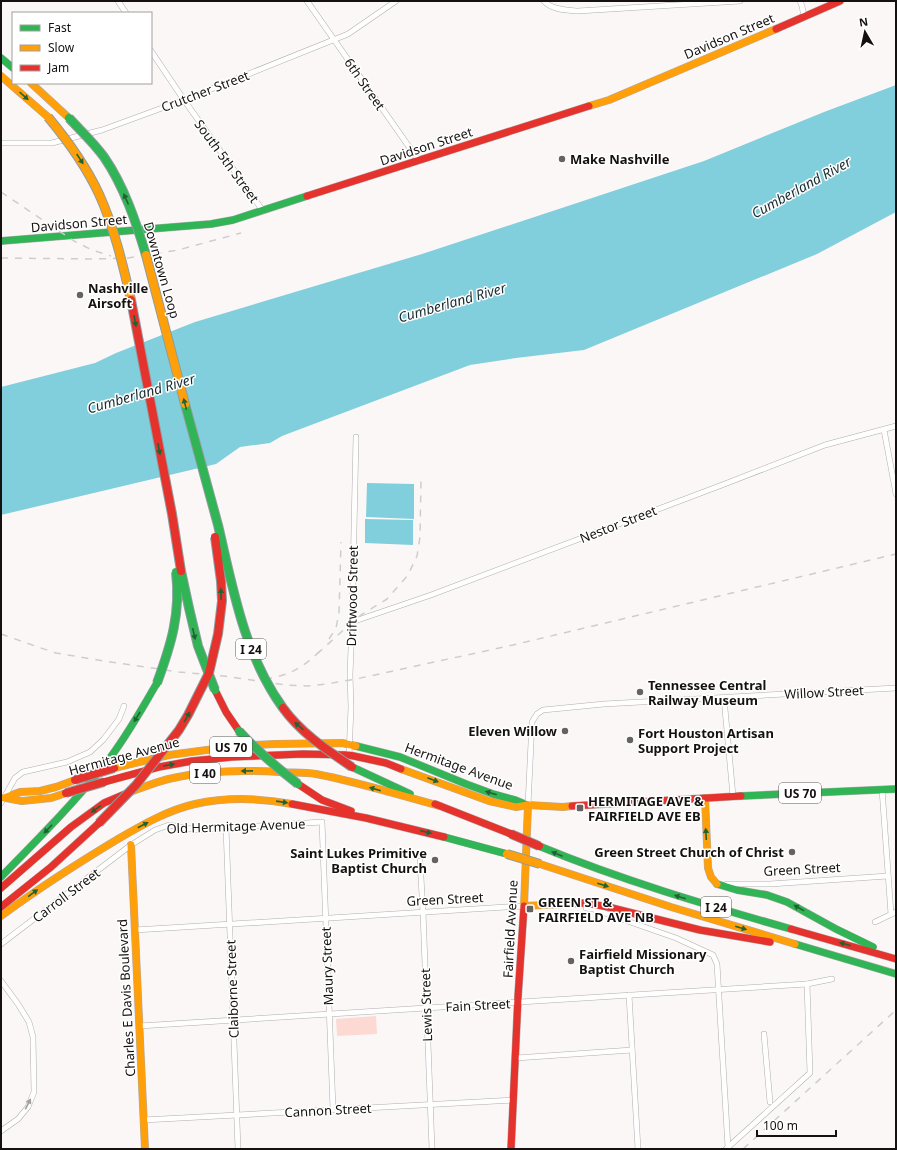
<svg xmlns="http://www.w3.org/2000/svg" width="897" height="1150" font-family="'Noto Sans',sans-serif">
<rect width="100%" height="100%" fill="#fcf7f7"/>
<polygon fill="#fcdad3" points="376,1016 377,1034 337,1036 336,1019"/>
<g fill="#81cfdc">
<polygon points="896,85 896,212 817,254 584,350 516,358 470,365 282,436 270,443 240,447 216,464 1,515 1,387 95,363 116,353 195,322 422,254 704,161 824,112"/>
<polygon points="367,483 414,484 414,519 366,517"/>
<polygon points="365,519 413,520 413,545 365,543"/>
</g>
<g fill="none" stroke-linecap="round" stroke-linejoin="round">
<defs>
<g id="street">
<polyline points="118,1 126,13"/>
<polyline points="307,1 419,161"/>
<path d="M544,1C552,10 567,10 578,11L740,1"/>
<polyline points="800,1 802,6 804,17"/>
<polyline points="151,51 184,100 263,211"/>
<polyline points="1,143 52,143 102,130 184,100 348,34 396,1"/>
<polyline points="884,430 896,494"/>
<polyline points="352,622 431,595 722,485 825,445 896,426"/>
<polyline points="724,698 733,796"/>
<polyline points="349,755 351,707 350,675 352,622 356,437"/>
<polyline points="882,789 891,914"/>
<polyline points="1,803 15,778 23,772 67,762 90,752 103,740 119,719 124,706"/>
<polyline points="528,805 532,722 537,714 543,710 604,704 896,688"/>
<polyline points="226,828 238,1149"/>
<polyline points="420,861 423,912 432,1149"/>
<polyline points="727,884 770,884 888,876"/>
<polyline points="586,908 593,909 676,938 713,955 717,964 728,1147"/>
<polyline points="875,922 896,912"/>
<polyline points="135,930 524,906"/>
<polyline points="1,944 131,845 155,830 169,825 197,830 322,822 333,1109"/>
<polyline points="1,981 18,1004 29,1022 33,1037 34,1092 28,1107 18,1119 1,1131"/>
<polyline points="807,984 832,979"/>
<polyline points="629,995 638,1149"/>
<polyline points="139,1026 807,984 810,1073 726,1149"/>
<polyline points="764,1034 770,1102"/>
<polyline points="516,1058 632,1050"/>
<polyline points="143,1120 513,1100"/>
</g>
<g id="fast">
<polyline points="1,58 13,68"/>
<polyline points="1,241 211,224 233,220 307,196"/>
<polyline points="356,746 400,757 466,784 493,794 515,800 527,805"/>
<polyline points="352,767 410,794"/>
<polyline points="741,796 896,789"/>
<polyline points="444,837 507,854"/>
<path d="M539,846C621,880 706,905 791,929"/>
<path d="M1,877C37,840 74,803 106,763C126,738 141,710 157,683"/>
<polyline points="717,884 737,890 767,895 787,902 836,929 873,947"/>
<polyline points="795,944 896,974"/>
</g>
<g id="slow">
<polyline points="1,76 48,117"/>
<polyline points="31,83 69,118"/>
<polyline points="589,106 609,100 776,29"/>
<polyline points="114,768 169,755 237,746 275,744 342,743 356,746"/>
<polyline points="401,769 489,801 516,807 528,805 563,807 572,806"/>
<path d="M130,792C144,787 158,781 173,778C208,770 244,770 279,772C291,773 304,772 316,774C358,782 399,795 440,806"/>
<polyline points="4,798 20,792 40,791 56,787 75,780"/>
<polyline points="6,798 22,801 51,798 66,793"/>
<polyline points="705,798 708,868 711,877 717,884"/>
<polyline points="528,805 524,906 566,904"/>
<polyline points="131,845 145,1149"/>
<polyline points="540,864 671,907 795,944"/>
<path d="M1,916C39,888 78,863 118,839C142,825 168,810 195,804C227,797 260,798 292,804"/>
</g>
<g id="jam">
<polyline points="776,29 840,1"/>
<polyline points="307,196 589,106"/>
<polyline points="215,690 226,712 239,731"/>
<polyline points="104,782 159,767 192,761 232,757 303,754 349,755 386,763 401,769"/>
<polyline points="298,784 322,800 351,811"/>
<polyline points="292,804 366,818 444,837"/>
<polyline points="435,804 511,834"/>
<polyline points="572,806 741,796"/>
<polyline points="1,888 71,827 104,803 130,792"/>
<polyline points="566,904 584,903 608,907 700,930 770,942"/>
<polyline points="1,907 51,867 99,823"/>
<polyline points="791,929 896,959"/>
<polyline points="511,1149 518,997 524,906"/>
</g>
</defs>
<use href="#street" stroke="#b1adac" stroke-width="6"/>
<use href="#fast" stroke="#b1adac" stroke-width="8"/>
<use href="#slow" stroke="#b1adac" stroke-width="8"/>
<use href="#jam" stroke="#b1adac" stroke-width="8"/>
<use href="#street" stroke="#fffefe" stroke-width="5"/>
<use href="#fast" stroke="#30b455" stroke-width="7"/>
<use href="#slow" stroke="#ff9f0a" stroke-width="7"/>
<use href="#jam" stroke="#e5322d" stroke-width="7"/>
<g stroke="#cecdcd" stroke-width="1.5" stroke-dasharray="7 7" stroke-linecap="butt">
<polyline points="1,192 74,241 92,250 111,256"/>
<polyline points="1,258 93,259 128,258 178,250 241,233"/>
<polyline points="1,634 35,646 56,653 104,661 179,672 224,676 286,685 308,686 326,684 356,679 513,645 896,554"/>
<polyline points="329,639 336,628 339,613 341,542"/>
<polyline points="317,654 349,625 361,615 387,599 408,575 417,556 420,537 421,481"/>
<path d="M265,679C289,676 304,667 321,650"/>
<polyline points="743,1149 896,1010"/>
</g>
<defs>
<g id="fast-bridge">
<path d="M69,118C81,131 94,143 104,157C124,186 136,222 146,255"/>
<path d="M185,404C196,445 207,485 218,525C233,589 244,654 283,708"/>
<polyline points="181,571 189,608 198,646 215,690"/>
<path d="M157,683C171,645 181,613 176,572"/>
<path d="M239,731C258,752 276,767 298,784"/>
</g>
<g id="slow-bridge">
<path d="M48,117C68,141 86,166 99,194C114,227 123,265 131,300"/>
<polyline points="146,255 185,404"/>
<polyline points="507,854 540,864"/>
</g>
<g id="jam-bridge">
<polyline points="131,300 172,514 181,571"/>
<path d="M283,708C301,733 327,750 352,767"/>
<polyline points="75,780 114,768"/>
<polyline points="66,793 104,782"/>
<polyline points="99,823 136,785 179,730 188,715 209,673 218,634 222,601 221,581 215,537"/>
<polyline points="511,834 539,846"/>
</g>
</defs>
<use href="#fast-bridge" stroke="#8f9d9f" stroke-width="10" stroke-linecap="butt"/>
<use href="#slow-bridge" stroke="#8f9d9f" stroke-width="10" stroke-linecap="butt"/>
<use href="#jam-bridge" stroke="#8f9d9f" stroke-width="10" stroke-linecap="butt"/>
<use href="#fast-bridge" stroke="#30b455" stroke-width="8"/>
<use href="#slow-bridge" stroke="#ff9f0a" stroke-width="8"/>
<use href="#jam-bridge" stroke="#e5322d" stroke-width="8"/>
</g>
<defs><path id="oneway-solid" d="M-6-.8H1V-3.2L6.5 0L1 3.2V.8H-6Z"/></defs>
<g fill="#226232">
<use href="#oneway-solid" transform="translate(24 96) rotate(42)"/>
<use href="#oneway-solid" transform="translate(80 159) rotate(57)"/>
<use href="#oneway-solid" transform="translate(126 199) rotate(-114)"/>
<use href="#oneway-solid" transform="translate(135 321) rotate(80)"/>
<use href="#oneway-solid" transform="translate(185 404) rotate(-104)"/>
<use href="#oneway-solid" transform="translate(159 449) rotate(79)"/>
<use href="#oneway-solid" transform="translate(221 594) rotate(-91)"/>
<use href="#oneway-solid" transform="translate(194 634) rotate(77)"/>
<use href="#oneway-solid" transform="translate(137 717) rotate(121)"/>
<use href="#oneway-solid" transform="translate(187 717) rotate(-60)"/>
<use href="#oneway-solid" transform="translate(299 726) rotate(-138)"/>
<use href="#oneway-solid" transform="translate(169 765) rotate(-10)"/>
<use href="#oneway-solid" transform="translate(247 771) rotate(179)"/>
<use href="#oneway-solid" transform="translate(433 780) rotate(21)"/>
<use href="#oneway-solid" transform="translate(375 789) rotate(-164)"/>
<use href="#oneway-solid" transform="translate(491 793) rotate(-162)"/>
<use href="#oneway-solid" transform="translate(282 802) rotate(8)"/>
<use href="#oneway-solid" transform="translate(96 809) rotate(145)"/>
<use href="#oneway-solid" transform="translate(143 825) rotate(-28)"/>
<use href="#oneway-solid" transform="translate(48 829) rotate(134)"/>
<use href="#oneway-solid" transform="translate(426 832) rotate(14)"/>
<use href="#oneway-solid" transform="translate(706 834) rotate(-93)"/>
<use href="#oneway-solid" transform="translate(557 854) rotate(-158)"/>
<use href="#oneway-solid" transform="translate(603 885) rotate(18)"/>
<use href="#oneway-solid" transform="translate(33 893) rotate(-36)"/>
<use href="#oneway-solid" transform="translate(680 897) rotate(-163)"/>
<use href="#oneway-solid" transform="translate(799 908) rotate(-151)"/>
<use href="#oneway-solid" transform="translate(741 928) rotate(16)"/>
<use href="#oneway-solid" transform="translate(845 944) rotate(-164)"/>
</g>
<use fill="#a19f9f" href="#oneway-solid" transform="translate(28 1104) rotate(-63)"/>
<g fill="#666261" stroke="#fff" stroke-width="1.5">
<circle cx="562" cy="159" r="4"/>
<circle cx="80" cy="295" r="4"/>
<circle cx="640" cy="692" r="4"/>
<circle cx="565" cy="731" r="4"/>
<circle cx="630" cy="740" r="4"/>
<rect x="576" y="804" width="8" height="8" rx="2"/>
<circle cx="792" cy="852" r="4"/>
<circle cx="435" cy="860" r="4"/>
<rect x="526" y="905" width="8" height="8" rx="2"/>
<circle cx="571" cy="961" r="4"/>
</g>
<g text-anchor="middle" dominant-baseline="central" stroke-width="3" stroke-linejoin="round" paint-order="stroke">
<g fill="#fff" stroke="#5b5858" stroke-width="1">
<rect x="236" y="639" width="30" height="20" rx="3"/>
<rect x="210" y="737" width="42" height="20" rx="3"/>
<rect x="190" y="763" width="30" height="20" rx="3"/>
<rect x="779" y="783" width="42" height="20" rx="3"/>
<rect x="701" y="897" width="30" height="20" rx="3"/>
</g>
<g font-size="12" font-weight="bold" fill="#151110">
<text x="251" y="649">I 24</text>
<text x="231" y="747">US 70</text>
<text x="205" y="773">I 40</text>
<text x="800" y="793">US 70</text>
<text x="716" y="907">I 24</text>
</g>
<g font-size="13" fill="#151110" stroke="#fff">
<text transform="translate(729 36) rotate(-23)">Davidson Street</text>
<text transform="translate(365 84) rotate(55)">6th Street</text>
<text transform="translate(205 91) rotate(-21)">Crutcher Street</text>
<text transform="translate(426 146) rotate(-18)">Davidson Street</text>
<text transform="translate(227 161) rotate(54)">South 5th Street</text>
<text transform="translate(79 223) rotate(-5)">Davidson Street</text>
<text transform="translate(162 270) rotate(74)">Downtown Loop</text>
<text transform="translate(618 524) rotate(-21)">Nestor Street</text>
<text transform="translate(352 596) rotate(-89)">Driftwood Street</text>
<text transform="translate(824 692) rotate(-3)">Willow Street</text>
<text transform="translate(124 756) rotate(-15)">Hermitage Avenue</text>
<text transform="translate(459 766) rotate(20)">Hermitage Avenue</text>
<text transform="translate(236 826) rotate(-2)">Old Hermitage Avenue</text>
<text transform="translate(802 869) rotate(-3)">Green Street</text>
<text transform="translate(66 895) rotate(-37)">Carroll Street</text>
<text transform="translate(445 899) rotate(-3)">Green Street</text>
<text transform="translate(510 929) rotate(-87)">Fairfield Avenue</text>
<text transform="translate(327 966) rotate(-92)">Maury Street</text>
<text transform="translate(232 989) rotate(-92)">Claiborne Street</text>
<text transform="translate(126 998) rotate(-93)">Charles E Davis Boulevard</text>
<text transform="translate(426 1005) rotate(-92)">Lewis Street</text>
<text transform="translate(478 1005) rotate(-3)">Fain Street</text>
<text transform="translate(328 1110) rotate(-3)">Cannon Street</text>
</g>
<g font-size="13" font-weight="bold" fill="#151110" stroke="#fff" text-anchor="start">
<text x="570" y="159">Make Nashville</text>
<text x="88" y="288">Nashville<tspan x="88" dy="15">Airsoft</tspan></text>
<text x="648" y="685">Tennessee Central<tspan x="648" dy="15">Railway Museum</tspan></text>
<text x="557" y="731" text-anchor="end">Eleven Willow</text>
<text x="638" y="733">Fort Houston Artisan<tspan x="638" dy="15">Support Project</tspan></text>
<text x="588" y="801">HERMITAGE AVE &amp;<tspan x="588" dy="15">FAIRFIELD AVE EB</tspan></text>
<text x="784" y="852" text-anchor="end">Green Street Church of Christ</text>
<text x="427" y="853" text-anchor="end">Saint Lukes Primitive<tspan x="427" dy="15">Baptist Church</tspan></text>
<text x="538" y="902">GREEN ST &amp;<tspan x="538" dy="15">FAIRFIELD AVE NB</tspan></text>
<text x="579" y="954">Fairfield Missionary<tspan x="579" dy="15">Baptist Church</tspan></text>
</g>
<g font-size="14" font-style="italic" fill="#192d31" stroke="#fff">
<text transform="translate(801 187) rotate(-29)">Cumberland River</text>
<text transform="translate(452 302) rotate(-16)">Cumberland River</text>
<text transform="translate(141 393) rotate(-16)">Cumberland River</text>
</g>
</g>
<rect width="897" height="1150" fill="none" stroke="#151110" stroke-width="4"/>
<rect x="12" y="12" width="140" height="72" fill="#ffffff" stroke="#a1a09f"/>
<rect x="20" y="25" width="20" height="6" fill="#30b455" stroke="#a1a09f"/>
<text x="48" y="32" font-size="12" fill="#151110">Fast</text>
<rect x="20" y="45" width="20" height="6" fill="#ff9f0a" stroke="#a1a09f"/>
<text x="48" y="52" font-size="12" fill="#151110">Slow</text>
<rect x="20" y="65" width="20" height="6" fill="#e5322d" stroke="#a1a09f"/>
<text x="48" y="72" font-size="12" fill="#151110">Jam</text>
<g transform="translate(865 32) rotate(351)" stroke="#ffffff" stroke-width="3" paint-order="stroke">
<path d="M0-3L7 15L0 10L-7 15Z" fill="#151110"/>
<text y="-6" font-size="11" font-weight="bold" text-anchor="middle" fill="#151110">N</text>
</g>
<path d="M757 1130v6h79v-6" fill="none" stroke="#151110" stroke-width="2"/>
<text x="763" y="1130" font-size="12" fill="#151110" stroke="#ffffff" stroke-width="3" paint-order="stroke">100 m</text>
</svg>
